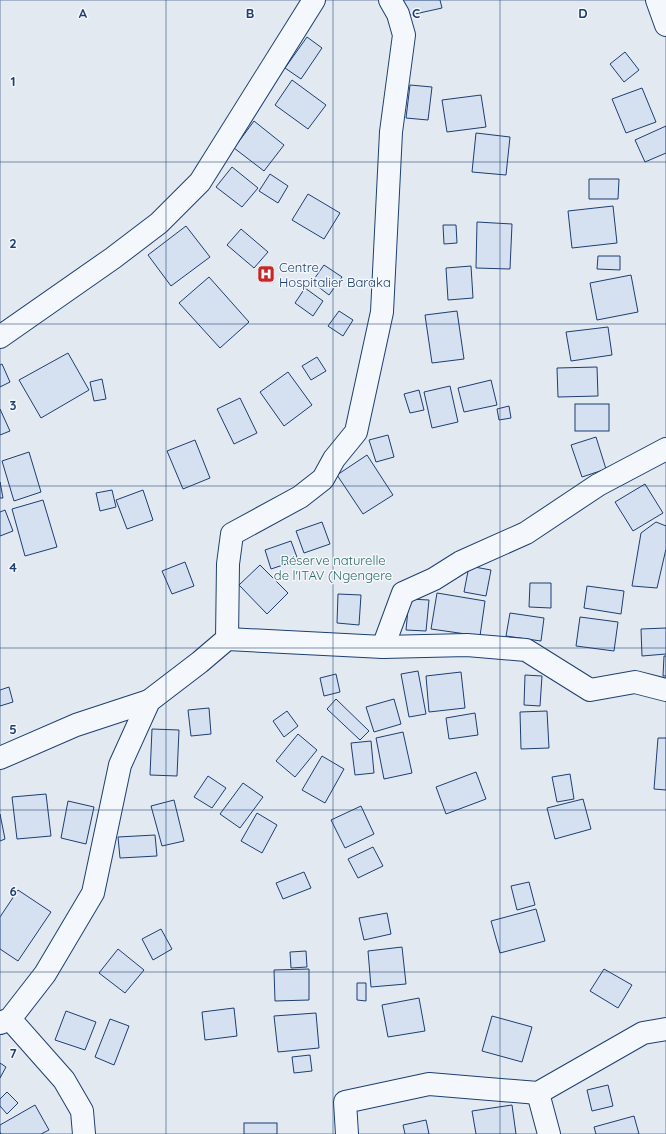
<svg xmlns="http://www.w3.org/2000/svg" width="666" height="1134" font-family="Quicksand,sans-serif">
<rect width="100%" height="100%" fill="#f4f7fb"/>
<rect fill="#e3e9f0" stroke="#687fa3" x="0" y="0" width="666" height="1134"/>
<g fill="#d5e0f0" stroke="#1d3f73">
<polygon points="402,0 440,0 442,8 406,16"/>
<polygon points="307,37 322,48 301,79 285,68"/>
<polygon points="625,52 639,70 624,82 610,64"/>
<polygon points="292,80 326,105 308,129 275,105"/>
<polygon points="410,85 432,87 428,120 406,118"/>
<polygon points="642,88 656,122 626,133 612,99"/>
<polygon points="481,95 486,127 447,132 442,100"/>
<polygon points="254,121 284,145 264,171 234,148"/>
<polygon points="666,126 666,153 645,162 635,140"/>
<polygon points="476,133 510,137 506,175 472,172"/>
<polygon points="232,167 258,188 242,207 216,187"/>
<polygon points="270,174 288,186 278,203 259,191"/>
<polygon points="589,179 619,179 618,199 589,199"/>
<polygon points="308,194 340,213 324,239 292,220"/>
<polygon points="613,206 617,243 572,248 568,211"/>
<polygon points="477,222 512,224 510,269 476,268"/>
<polygon points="443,225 456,225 457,243 444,244"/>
<polygon points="186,226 210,257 171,286 148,255"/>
<polygon points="241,229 268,252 254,268 227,245"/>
<polygon points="598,256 620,256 620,270 597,269"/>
<polygon points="324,265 342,277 329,295 312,282"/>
<polygon points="471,266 473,298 448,300 446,268"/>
<polygon points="631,275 638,312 597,320 590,283"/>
<polygon points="209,277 249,322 220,348 179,303"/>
<polygon points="305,288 323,301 313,316 295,303"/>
<polygon points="339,311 353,320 343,336 328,326"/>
<polygon points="457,311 464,359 432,363 425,315"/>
<polygon points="608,327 612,355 571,361 566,332"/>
<polygon points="68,353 89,390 41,418 19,380"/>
<polygon points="317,357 326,371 311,380 302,366"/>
<polygon points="2,364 10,382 0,387 0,365"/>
<polygon points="597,367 598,396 558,397 557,368"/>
<polygon points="288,372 312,405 284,426 260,392"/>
<polygon points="102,379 106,399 94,401 90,382"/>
<polygon points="491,380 497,405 464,412 458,388"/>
<polygon points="450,386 458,422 432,428 424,392"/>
<polygon points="419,390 424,410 410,413 404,394"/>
<polygon points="240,398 257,433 234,444 217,409"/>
<rect x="575" y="404" width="34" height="27"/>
<polygon points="509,406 511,418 499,420 497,409"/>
<polygon points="0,409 10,431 0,435"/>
<polygon points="388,435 394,457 376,462 369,440"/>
<polygon points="596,437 606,469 582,477 571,445"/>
<polygon points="195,440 210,478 183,489 167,451"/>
<polygon points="29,452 41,492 14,501 2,461"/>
<polygon points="367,455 393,495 363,514 337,475"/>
<polygon points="0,482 3,498 0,498"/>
<polygon points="645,484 663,513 633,531 615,502"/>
<polygon points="112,490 116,507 100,511 96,493"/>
<polygon points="143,490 153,520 127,529 116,500"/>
<polygon points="43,500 57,547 25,556 12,509"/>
<polygon points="5,510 13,531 0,536 0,512"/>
<polygon points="322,522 330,544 304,553 296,531"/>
<polygon points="656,522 666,526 666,549 657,588 632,586 641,533"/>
<polygon points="291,541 298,560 271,569 265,550"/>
<polygon points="185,562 194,586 172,594 162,571"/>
<polygon points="260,565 288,593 267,614 239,585"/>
<polygon points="469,566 491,570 486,596 464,592"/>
<polygon points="530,583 551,583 551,608 529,607"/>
<polygon points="587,586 624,591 621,614 584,608"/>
<polygon points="437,593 485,601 480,636 431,629"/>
<polygon points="338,594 361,595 359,625 337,623"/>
<polygon points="409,599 429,600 426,631 406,630"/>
<polygon points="510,613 544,618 541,641 506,636"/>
<polygon points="580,617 618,622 614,651 576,646"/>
<polygon points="666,628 666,654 642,656 641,629"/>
<polygon points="664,656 666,656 666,676 663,676"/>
<polygon points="418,671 426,714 409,717 401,674"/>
<polygon points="461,672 465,708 429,712 426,676"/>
<polygon points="336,674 340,692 324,696 320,678"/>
<polygon points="525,675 542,676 540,706 524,705"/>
<polygon points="9,687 13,702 0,706 0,690"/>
<polygon points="336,699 369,731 360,740 327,709"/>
<polygon points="394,699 401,724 374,732 366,707"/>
<polygon points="209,708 211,734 191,736 188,710"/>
<polygon points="287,711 298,726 284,737 273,721"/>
<polygon points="547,711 549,748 521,749 520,712"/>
<polygon points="475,713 478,735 449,739 446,718"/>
<polygon points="152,729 179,730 177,776 150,775"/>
<polygon points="403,732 412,773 384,779 376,738"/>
<polygon points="298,734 317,750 295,777 276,761"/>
<polygon points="658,738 666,738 666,790 654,789"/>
<polygon points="371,741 374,773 355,775 351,743"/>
<polygon points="322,756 344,769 325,803 302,790"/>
<polygon points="476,772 486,799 446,814 436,787"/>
<polygon points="570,774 574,799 557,802 552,777"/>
<polygon points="208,776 226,788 212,808 194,797"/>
<polygon points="243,783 263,797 240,828 220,814"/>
<polygon points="46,794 51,836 17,839 12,797"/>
<polygon points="583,799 591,829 555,839 547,808"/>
<polygon points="174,800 184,841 162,846 151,806"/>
<polygon points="68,801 94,807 86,844 61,838"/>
<polygon points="361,806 374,834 345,848 331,820"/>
<polygon points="257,813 277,825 262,853 241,841"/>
<polygon points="0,814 5,839 0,841"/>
<polygon points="155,835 157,856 120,858 118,837"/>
<polygon points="373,847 383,866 358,878 348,859"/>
<polygon points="304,872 311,888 283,899 276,883"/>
<polygon points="529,882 535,905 517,910 511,886"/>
<polygon points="18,890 51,912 18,961 0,949 0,917"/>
<polygon points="536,909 545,941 500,953 491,921"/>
<polygon points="387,913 391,934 364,940 359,918"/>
<polygon points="161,929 172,949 153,960 142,939"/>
<polygon points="402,947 406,984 371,987 368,951"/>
<polygon points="118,949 144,970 125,993 99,973"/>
<polygon points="306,951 307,967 291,968 290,952"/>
<polygon points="309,969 309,1000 275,1001 274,970"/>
<polygon points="604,969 632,985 618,1008 590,991"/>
<polygon points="357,983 366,983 366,1001 357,1000"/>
<polygon points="419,998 425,1031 388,1037 382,1005"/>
<polygon points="234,1008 237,1036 205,1040 202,1012"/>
<polygon points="66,1011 96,1022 85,1050 55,1040"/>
<polygon points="316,1013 319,1048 278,1052 274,1016"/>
<polygon points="492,1016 532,1027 522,1062 482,1051"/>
<polygon points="110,1019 129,1026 114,1065 95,1057"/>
<polygon points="310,1055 312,1071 294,1073 292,1057"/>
<polygon points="0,1063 6,1067 0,1078"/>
<polygon points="608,1085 613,1106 592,1111 587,1090"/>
<polygon points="7,1092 18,1103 7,1114 0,1106 0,1099"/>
<polygon points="35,1105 49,1130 41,1134 1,1134 0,1132 0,1125"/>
<polygon points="512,1105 516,1134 476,1134 472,1111"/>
<polygon points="634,1116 639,1134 596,1134 594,1127"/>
<polygon points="426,1120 429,1134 405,1134 403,1125"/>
<rect x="244" y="1123" width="33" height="11"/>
</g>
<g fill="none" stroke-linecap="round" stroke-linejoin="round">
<defs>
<g id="minor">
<polyline points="227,639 383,647 467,645 526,650 590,690 635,682 666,690"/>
<polyline points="383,647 403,593 434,579 461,562 526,533 598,485 666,449"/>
<polyline points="0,758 76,725 149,701"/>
<polyline points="10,1019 64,1080 82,1111 84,1134"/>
<polyline points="0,1023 10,1019 45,974 93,893 120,765 149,701 200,662 227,639 228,564 232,534 300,497 323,479 334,459 356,432 382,312 391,132 404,35 398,14 390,0"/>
<polyline points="538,1093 549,1134"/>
<polyline points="347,1134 345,1102 429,1084 538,1093 643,1033 666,1029"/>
</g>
<g id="tertiary">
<polyline points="657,0 666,25"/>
<polyline points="0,337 113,258 159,223 200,182 314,0"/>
</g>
</defs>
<use href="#minor" stroke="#1d3f73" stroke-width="24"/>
<use href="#tertiary" stroke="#1d3f73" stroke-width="24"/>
<use href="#minor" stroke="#f4f7fb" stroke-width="22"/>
<use href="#tertiary" stroke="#f4f7fb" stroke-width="22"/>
</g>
<path fill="none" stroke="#1d3f73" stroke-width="1" stroke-opacity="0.55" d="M166,0V1134M333,0V1134M500,0V1134M0,162H666M0,324H666M0,486H666M0,648H666M0,810H666M0,972H666"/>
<defs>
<symbol id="hospital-square" viewBox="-11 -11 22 22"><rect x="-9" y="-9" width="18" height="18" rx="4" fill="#c62828" stroke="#f4f7fb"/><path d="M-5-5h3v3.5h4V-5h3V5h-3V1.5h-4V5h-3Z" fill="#fff"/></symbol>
</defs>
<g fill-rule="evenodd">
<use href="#hospital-square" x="256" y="264" width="20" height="20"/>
</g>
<g text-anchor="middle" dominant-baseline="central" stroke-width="3" stroke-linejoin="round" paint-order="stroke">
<g font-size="13" fill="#1d3f73" stroke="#f4f7fb" text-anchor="start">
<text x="279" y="267">Centre<tspan x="279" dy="15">Hospitalier Baraka</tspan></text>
</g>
<g font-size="13" fill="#2c6c60" stroke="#f4f7fb">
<text x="333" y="560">Réserve naturelle<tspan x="333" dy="15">de l'ITAV (Ngengere</tspan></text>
</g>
</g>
<g font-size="13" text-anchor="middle" font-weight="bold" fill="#1d3f73" stroke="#f4f7fb" stroke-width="3" stroke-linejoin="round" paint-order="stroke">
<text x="83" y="18">A</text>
<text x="250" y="18">B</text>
<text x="416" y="18">C</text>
<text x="583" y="18">D</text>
<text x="13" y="86">1</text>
<text x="13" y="248">2</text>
<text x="13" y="410">3</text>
<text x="13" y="572">4</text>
<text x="13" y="734">5</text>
<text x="13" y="896">6</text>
<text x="13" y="1058">7</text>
</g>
</svg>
